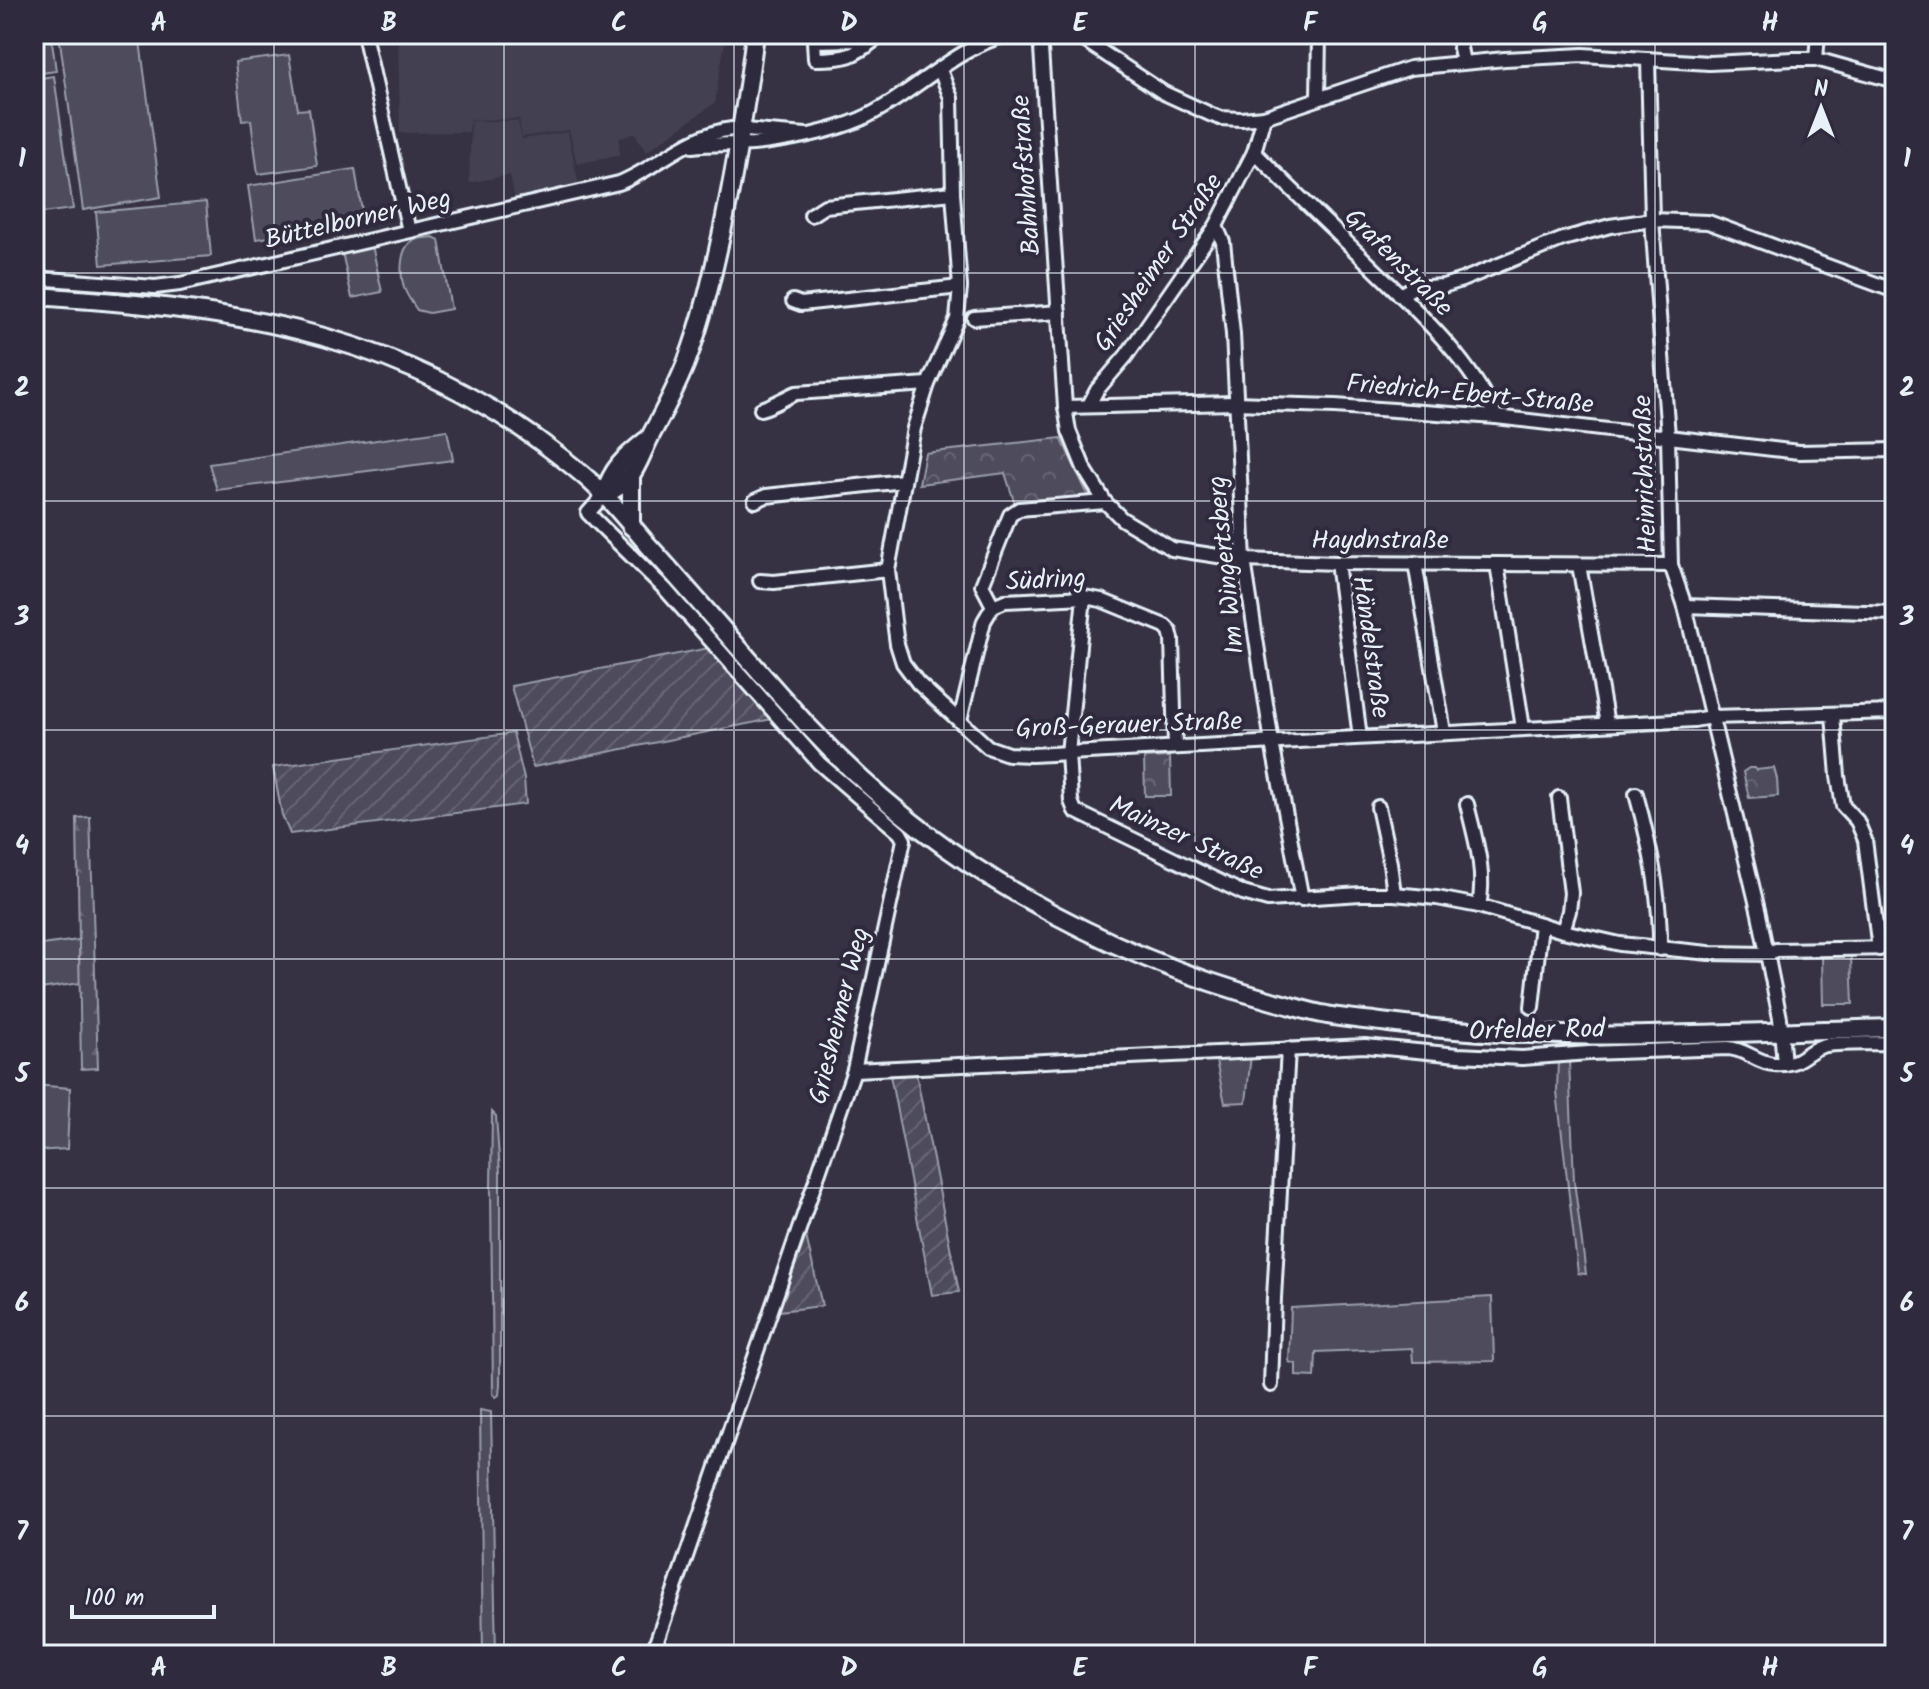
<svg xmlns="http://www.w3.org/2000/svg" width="1929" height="1689" font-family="Kalam,sans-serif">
<defs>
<pattern id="forest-firs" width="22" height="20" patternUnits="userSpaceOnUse" patternTransform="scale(2)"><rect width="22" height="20" fill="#4d4b5c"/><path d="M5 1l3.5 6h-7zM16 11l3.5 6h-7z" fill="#676574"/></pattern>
<pattern id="park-crowns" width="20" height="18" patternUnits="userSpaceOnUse" patternTransform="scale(2)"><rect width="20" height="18" fill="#4d4b5c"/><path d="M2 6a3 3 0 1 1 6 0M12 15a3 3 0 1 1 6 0" fill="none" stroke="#676574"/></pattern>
<pattern id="garden-furrows" width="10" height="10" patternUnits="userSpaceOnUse" patternTransform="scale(2)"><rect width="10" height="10" fill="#4d4b5c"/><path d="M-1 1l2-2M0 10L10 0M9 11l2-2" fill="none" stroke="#676574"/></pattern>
</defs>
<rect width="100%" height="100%" fill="#363244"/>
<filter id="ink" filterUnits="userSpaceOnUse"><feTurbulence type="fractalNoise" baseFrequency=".0125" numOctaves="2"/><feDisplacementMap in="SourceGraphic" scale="16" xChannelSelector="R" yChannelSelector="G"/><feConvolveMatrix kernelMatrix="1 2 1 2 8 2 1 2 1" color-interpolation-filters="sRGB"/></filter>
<g filter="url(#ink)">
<g fill="#433f51">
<polygon points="398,34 726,34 715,103 646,152 635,133 619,139 620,155 577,164 569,130 522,137 519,119 470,120 469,132 400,133"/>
<polygon points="471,121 518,121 522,139 568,132 579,186 515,200 510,175 469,183"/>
</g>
<g fill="#4d4b5c" stroke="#9a9eaa" stroke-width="2">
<polygon points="34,34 51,34 56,71 34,74"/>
<polygon points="59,34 139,34 161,197 83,210"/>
<polygon points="289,55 298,110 309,109 317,166 258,174 251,120 242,121 235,62"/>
<polygon points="54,76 73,209 34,214 34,79"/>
<polygon points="355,169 364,223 256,239 248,186"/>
<polygon points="206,202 211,256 101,265 96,212"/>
<path d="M433,237L439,240L451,309L429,313L417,310C412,303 407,296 404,288C400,275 399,247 414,240C419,238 427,238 433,237Z"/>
<polygon points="372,245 382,292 352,298 342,252"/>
<polygon points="447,430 453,460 423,464 217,490 209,464"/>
<polygon points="79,940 80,983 34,990 34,946"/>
<polygon points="1851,956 1853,1004 1823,1004 1822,957"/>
<polygon points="1251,1054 1246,1102 1225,1103 1215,1056"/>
<polygon points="1569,1060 1574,1181 1586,1274 1578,1273 1557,1092 1558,1061"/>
<polygon points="34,1085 70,1088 67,1149 34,1151"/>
<polygon points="492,1112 496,1116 500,1173 500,1384 499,1395 496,1397 493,1394 491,1189"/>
<polygon points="1492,1297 1494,1361 1413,1362 1412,1348 1316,1352 1315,1377 1296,1376 1296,1364 1289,1362 1291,1308"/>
<polygon points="480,1410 491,1412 496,1655 483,1655"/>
</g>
<polygon fill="url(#forest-firs)" stroke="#9a9eaa" stroke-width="2" points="90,817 98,1068 81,1069 77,818"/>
<g fill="url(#park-crowns)" stroke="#9a9eaa" stroke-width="2">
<polygon points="1061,438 1089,497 1015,504 1005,473 919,484 925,453"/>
<polygon points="1170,757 1171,796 1145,796 1144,758"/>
<polygon points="1749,768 1755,768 1756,770 1774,768 1777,779 1778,796 1749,798 1743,772"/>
</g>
<g fill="url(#garden-furrows)" stroke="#9a9eaa" stroke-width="2">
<polygon points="709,648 772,719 533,767 511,686"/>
<polygon points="513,733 524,779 526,804 290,834 282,815 273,767"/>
<polygon points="916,1073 959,1292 932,1295 890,1075"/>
<polygon points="806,1236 822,1306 779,1311"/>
</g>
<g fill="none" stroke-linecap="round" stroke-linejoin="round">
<defs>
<g id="minor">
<polyline points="364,34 409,231"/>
<polyline points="1040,34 1065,407 1069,431 1084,468 1105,502 1122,519 1172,549 1244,560 1337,563 1671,565"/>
<polyline points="1075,34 1164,93 1212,115 1220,118 1241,119 1264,117 1410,68 1505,59 1583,55 1709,63 1793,59 1816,59 1895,81"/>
<polyline points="1457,34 1463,62"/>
<path d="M867,46L854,40L814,41L815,59C852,59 854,55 883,34"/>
<polyline points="1648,59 1652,220 1668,436 1671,565 1685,606 1759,914 1780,1018 1784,1064"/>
<polyline points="1816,59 1818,34"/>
<polyline points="940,70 951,98 953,193 960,287 957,319 928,384 914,428 888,570 895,629 897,644 903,663 918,683 988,747 1008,754 1032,755 1694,720 1711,717 1895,712"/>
<polyline points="1318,98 1319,34"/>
<path d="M692,146C712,143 733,145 753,144C786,141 831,132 861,119C913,95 954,47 1010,34"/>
<path d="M1254,152C1293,191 1333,229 1372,267C1418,312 1469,358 1496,417"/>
<polyline points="811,215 825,206 953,193"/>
<polyline points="1216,226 1223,242 1233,334 1244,560 1272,743 1302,899"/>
<path d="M34,278L155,287L180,284L619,183C657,168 689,134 732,129L806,135"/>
<polyline points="1400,295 1412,288 1443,286 1462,280 1563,239 1610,226 1652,220 1708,222 1895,291"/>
<polyline points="793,301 801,304 960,287"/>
<polyline points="974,318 1059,312"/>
<polyline points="1089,405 1097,390 1126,356 1216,226 1254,152 1264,117"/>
<polyline points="1065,407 1235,403 1335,406 1496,417 1799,452 1895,450"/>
<path d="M761,409C774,405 784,398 796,393L928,384"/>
<polyline points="604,495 588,513 665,589 819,763 900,833 904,840 854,1070 652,1655"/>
<polyline points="755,501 766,496 904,481"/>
<polyline points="1337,563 1360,737"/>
<polyline points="1415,563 1444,732"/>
<polyline points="1497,564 1523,728"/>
<polyline points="1579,565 1607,724"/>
<polyline points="760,581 774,582 888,570"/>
<polyline points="1084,597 1068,753 1071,801 1075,811 1243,893 1268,900 1361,894 1394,894 1437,898 1479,906 1563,931 1620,944 1709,953 1767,954 1776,950 1895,948"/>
<polyline points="993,606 982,585 1010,515 1019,509 1105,502"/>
<polyline points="1685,606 1895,613"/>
<polyline points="1833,715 1838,776 1843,806 1857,821 1865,840 1879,949"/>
<polyline points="960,720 984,621 993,606 1005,601 1084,597 1101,600 1165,626 1170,631 1172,639 1175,747"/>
<path d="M1636,794C1650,844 1661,897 1660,949"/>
<polyline points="1559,798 1571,893 1569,911 1563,931"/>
<path d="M1467,804C1475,839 1486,870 1479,906"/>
<polyline points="1378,807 1390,863 1394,894"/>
<polyline points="1532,1007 1541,924"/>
<path d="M854,1070L1365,1046L1458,1055L1522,1058L1589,1053L1728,1048C1746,1049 1757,1063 1774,1064C1803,1066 1805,1049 1826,1045C1848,1042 1873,1044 1895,1043"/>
<polyline points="1271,1385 1274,1298 1288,1049"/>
</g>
<g id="major">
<path d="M34,296C220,308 377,326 534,437C553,451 574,466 592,483C612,501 630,524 648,545C703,605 754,667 809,727C870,793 945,852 1023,897C1103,943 1187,978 1276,1002C1292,1006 1309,1012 1327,1015C1347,1019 1369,1020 1389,1023C1556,1045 1727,1032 1895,1028"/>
<polyline points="631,477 631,526"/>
<path d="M604,495C637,480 636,464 651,435C664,411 676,388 686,363C703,319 713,273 723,227C736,163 747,99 755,34"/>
<path d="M604,495C612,468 624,458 645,441"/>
</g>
</defs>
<use href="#minor" stroke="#e8f1f8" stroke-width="18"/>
<use href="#major" stroke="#e8f1f8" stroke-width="22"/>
<use href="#minor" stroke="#2f2a3d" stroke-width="12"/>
<use href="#major" stroke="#2f2a3d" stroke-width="16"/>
</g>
</g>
<path fill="none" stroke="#e8f1f8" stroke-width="2" stroke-opacity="0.55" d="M274,34V1655M504,34V1655M734,34V1655M964,34V1655M1195,34V1655M1425,34V1655M1655,34V1655M34,273H1895M34,501H1895M34,730H1895M34,959H1895M34,1188H1895M34,1416H1895"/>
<g text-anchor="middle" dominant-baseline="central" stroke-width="8" stroke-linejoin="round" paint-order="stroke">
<g font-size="26" fill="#e8f1f8" stroke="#2f2a3d">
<text transform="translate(1027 175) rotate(-94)">Bahnhofstraße</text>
<text transform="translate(358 220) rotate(-13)">Büttelborner Weg</text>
<text transform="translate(1159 263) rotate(-56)">Griesheimer Straße</text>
<text transform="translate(1398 263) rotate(45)">Grafenstraße</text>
<text transform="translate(1470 395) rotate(5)">Friedrich-Ebert-Straße</text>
<text transform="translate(1646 474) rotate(-92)">Heinrichstraße</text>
<text x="1380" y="541">Haydnstraße</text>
<text transform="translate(1227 565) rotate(-96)">Im Wingertsberg</text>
<text transform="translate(1046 581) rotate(-3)">Südring</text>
<text transform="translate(1370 647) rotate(82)">Händelstraße</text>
<text transform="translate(1129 726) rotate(-2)">Groß-Gerauer Straße</text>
<text transform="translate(1186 839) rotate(25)">Mainzer Straße</text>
<text transform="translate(840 1016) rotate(-76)">Griesheimer Weg</text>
<text transform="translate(1537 1031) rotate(-1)">Orfelder Rod</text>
</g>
</g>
<rect width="1929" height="1689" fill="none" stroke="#2f2a3d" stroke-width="88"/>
<g transform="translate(1821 108)" stroke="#2f2a3d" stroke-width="6" paint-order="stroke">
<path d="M0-6L14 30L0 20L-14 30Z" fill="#e8f1f8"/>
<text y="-12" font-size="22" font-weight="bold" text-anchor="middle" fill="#e8f1f8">N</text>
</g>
<path d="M72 1605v12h142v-12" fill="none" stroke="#e8f1f8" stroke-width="4"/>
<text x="84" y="1605" font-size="24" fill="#e8f1f8" stroke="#2f2a3d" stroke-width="6" paint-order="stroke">100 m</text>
<rect x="44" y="44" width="1841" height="1601" fill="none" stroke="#e8f1f8" stroke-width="3"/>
<g font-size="26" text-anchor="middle" font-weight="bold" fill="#e8f1f8">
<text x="159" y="31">A</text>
<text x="389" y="31">B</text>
<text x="619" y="31">C</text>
<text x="849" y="31">D</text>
<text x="1080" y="31">E</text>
<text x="1310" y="31">F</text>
<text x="1540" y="31">G</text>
<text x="1770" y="31">H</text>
<text x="22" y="167">1</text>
<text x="1907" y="167">1</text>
<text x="22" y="396">2</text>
<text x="1907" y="396">2</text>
<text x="22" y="625">3</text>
<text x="1907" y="625">3</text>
<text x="22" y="854">4</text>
<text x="1907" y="854">4</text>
<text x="22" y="1082">5</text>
<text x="1907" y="1082">5</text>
<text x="22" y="1311">6</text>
<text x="1907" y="1311">6</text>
<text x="22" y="1540">7</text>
<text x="1907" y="1540">7</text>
<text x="159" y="1676">A</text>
<text x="389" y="1676">B</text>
<text x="619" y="1676">C</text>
<text x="849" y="1676">D</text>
<text x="1080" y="1676">E</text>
<text x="1310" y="1676">F</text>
<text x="1540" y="1676">G</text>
<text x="1770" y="1676">H</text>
</g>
</svg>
